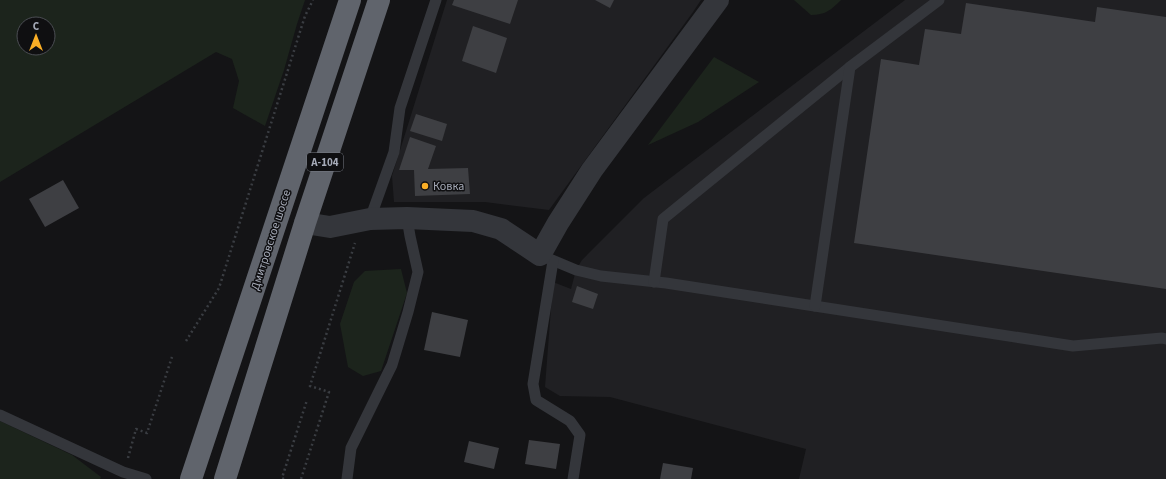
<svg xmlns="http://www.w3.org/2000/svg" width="1166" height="479" font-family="'Source Sans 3',sans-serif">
<rect width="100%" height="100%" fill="#141416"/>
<g fill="#202023">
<polygon points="447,0 701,0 693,12 549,210 485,202 394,202 392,176"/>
<polygon points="905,0 1166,0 1166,479 799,479 806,449 610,397 560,396 545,387 553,282 571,289 576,270 582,260 644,198"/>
</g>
<g fill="#1c241c" fill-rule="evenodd">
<path d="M0,0H305L297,24L284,70L265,126L233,108L239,81L232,59L216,52L0,182ZM24,24H48V48H24Z"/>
<path d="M794,0H841C831,10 825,15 811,15Z"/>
<polygon points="714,57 759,82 698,122 648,145"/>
<polygon points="401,269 407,293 381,371 363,376 348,367 340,324 354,282 365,271"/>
<polygon points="0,421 72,455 101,477 100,479 0,479"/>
</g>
<g fill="#3e3f43">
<polygon points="454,0 518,0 510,24 452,5"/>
<polygon points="595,0 614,0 610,8"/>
<polygon points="966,3 1095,22 1097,7 1166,17 1166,289 854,243 881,59 919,65 925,29 961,34"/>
<polygon points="473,26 507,38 496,73 462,61"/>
<polygon points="416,114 447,124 442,141 410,131"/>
<polygon points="410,137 436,146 428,169 468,168 470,194 415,196 414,170 399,170"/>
<polygon points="63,180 79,208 45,227 29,199"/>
<polygon points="577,286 598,294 593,309 572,302"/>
<polygon points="432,312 468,320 460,357 424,350"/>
<polygon points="529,440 560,444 556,469 525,464"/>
<polygon points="469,441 499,448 494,469 464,462"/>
<polygon points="663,463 693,468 691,479 660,479"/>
</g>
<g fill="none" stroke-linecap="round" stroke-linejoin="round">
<g stroke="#3a3d42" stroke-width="2.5" stroke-dasharray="2 3" stroke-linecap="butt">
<polyline points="186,341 219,288 305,16 313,0"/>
<polyline points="128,458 136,429 147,433 172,357"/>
<polyline points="284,479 282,478 307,400"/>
<polyline points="301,479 329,392 310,386 355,243"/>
</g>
<g stroke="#34363b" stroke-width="11">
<polyline points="370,219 394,152 400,108 436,0"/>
<polyline points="540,255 576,270 601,276 666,283 1073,346 1162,338 1166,339"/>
<polyline points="553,261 533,384 536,400 570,421 580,435 573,479"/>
<polyline points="654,282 663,219 850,67"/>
<polyline points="815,306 850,67 939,0"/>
<polyline points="0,415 123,472 146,479"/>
<polyline points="347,479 351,448 392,365 408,312 418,272 410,236 407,218"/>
</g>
<polyline stroke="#34363b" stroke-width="22" points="305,223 330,227 370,219 407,218 473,221 501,229 540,255 558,223 592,170 718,0"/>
<g stroke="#60646c" stroke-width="22">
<polyline points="191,479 350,0"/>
<polyline points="225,479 305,223 379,0"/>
</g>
</g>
<circle fill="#fbaf26" stroke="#0f0f11" stroke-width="1.5" cx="425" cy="186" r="4"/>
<g text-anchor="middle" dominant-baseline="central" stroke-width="3" stroke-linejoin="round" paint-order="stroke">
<rect fill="#0f0f11" stroke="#787c85" stroke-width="1" x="307" y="153" width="36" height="18" rx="3"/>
<g font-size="11" font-weight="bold" fill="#a5aab7">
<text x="325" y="162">А-104</text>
</g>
<g font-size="12" fill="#a5aab7" stroke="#0f0f11" text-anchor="start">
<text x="433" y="186">Ковка</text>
</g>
<g font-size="12" fill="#a5aab7" stroke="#0f0f11">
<text transform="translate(271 240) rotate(-72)">Дмитровское шоссе</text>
</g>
</g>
<g transform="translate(36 36)"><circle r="19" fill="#0f0f11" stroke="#4b4d53"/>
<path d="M0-3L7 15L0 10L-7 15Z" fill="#fbaf26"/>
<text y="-6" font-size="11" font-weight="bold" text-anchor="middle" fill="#a5aab7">С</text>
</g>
</svg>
